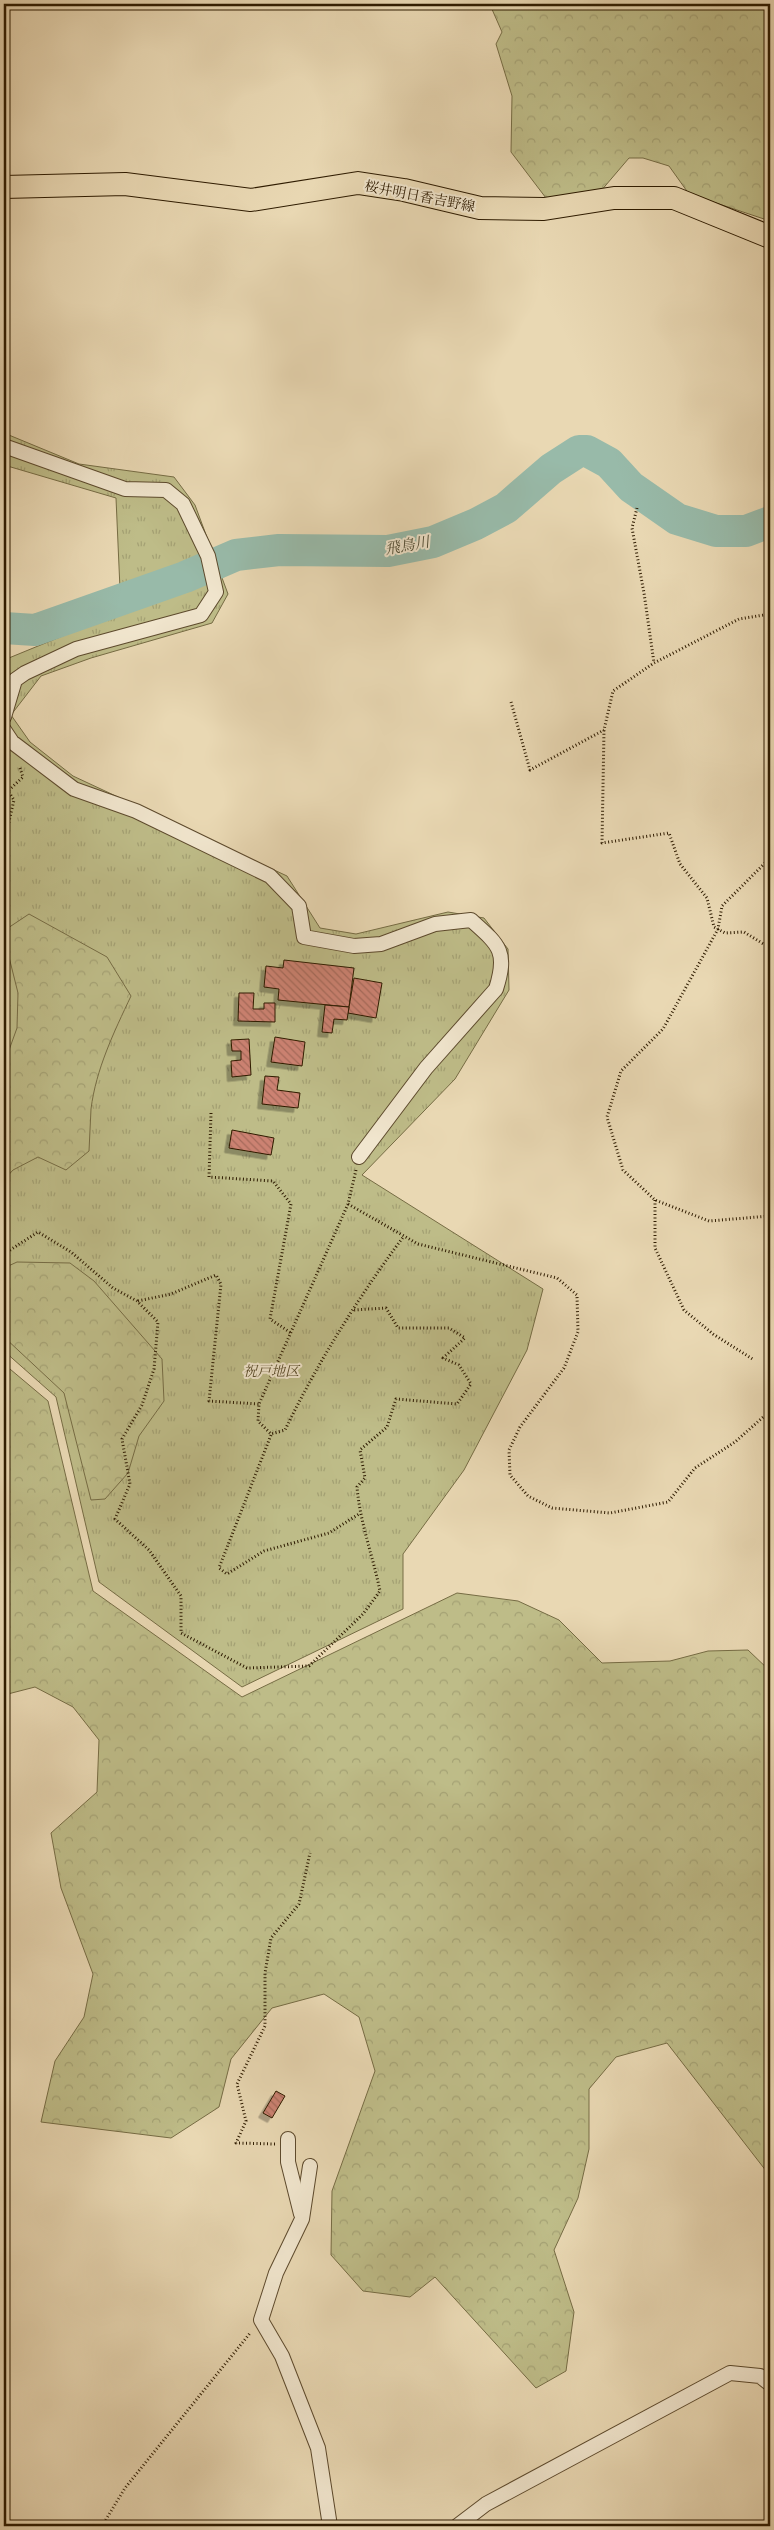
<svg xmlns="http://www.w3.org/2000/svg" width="774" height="2530" font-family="'Libre Caslon Text','Noto Serif JP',serif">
<defs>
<pattern id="grass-tufts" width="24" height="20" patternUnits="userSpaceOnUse" patternTransform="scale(1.25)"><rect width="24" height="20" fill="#bebc88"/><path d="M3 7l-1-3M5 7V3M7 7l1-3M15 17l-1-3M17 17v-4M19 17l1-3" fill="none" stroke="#a4a174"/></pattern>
<pattern id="forest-crowns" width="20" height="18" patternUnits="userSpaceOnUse" patternTransform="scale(1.25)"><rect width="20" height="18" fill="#bebc88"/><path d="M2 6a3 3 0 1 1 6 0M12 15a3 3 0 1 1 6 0" fill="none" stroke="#a4a174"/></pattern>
<pattern id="building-back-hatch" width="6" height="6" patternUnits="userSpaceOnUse" patternTransform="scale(1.25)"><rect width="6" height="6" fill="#cc8272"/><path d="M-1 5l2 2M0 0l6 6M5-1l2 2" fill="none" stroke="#a66a5b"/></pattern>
<filter id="shadow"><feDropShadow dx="-4.5" dy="4.5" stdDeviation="0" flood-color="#0004"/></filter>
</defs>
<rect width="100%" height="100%" fill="#e9d8b3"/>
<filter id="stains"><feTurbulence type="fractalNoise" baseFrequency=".004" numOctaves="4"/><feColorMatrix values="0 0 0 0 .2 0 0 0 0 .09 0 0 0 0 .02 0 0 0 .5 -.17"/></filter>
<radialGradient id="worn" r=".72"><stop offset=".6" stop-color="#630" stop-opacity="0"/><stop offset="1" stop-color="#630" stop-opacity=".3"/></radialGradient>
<polygon fill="url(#grass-tufts)" stroke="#766c44" points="4,433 79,464 174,477 195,505 228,594 212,623 91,658 41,676 11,715 30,742 73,776 287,876 320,928 356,934 448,912 484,918 508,949 509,990 455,1079 362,1175 543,1289 527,1350 464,1470 403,1554 403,1609 242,1687 99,1582 56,1397 4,1351 4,660 121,612 116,498 4,465"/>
<g fill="url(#forest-crowns)" stroke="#766c44">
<polygon points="494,4 770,4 770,221 689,194 669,166 643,158 629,158 600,192 549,202 511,152 512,96 496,44 502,32 491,7"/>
<path d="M29,914L107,957L131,996C114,1032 96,1069 91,1109C90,1123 90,1137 89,1151L66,1170L38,1157L13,1170L4,1180V1064L17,1028L18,993L8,953V928Z"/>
<polygon points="17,1262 70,1263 94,1281 162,1359 164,1401 139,1436 128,1473 105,1499 91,1500 64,1393 4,1337 4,1268"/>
<polygon points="4,1364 48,1401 93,1591 242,1697 457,1593 518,1601 559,1620 602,1663 670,1661 708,1651 748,1650 770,1671 770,2176 667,2043 616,2057 589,2089 589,2149 578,2198 554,2250 574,2312 566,2371 536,2388 435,2277 410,2297 363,2291 331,2255 332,2191 375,2071 359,2017 324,1994 272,2008 231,2059 219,2107 171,2138 41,2122 55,2061 84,2017 93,1974 61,1888 51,1833 97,1792 99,1740 73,1707 35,1687 4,1695"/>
</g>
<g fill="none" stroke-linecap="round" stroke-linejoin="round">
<polyline stroke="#98baa9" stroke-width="32" points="4,628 35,630 185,577 236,555 279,550 388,551 433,542 476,524 506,508 551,469 579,451 587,451 609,463 631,487 677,519 716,531 746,531 770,522"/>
</g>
<g fill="url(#building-back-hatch)" stroke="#2e1b00" filter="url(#shadow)">
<polygon points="284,960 354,968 349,1007 278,1000 279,989 264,987 266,966 283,968"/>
<polygon points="354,978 382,983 376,1018 348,1013"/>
<polygon points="239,993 254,993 253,1009 264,1009 264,1003 275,1003 275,1022 238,1021"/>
<polygon points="325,1005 349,1007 347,1020 334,1019 332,1033 322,1032"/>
<polygon points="275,1037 305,1042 302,1066 271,1062"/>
<polygon points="249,1039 251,1075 232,1077 231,1061 241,1060 241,1051 232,1051 231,1040"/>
<polygon points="265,1076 279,1077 277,1090 300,1093 298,1108 262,1104"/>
<polygon points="232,1130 274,1138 271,1155 229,1148"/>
<polygon points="276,2091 285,2096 272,2118 263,2113"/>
</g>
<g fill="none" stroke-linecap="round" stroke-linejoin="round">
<defs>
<g id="street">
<polyline points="4,446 125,489 166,490 183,504 208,556 216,592 201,615 76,649 25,673 15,680 4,717"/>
<path d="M4,730L12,742L74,789L136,811L270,876L299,906L304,937L354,946L381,944L435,924L471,920C499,945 508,951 496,989L426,1068L359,1157"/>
<polyline points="288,2139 288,2162 301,2214"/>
<polyline points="310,2166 302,2219 276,2273 261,2320 282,2356 318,2448 330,2526"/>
<polyline points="457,2526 486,2504 730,2373 760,2376 770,2384"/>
</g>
<polyline id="primary" points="4,187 125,184 251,200 358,183 404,190 480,208 544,209 614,198 674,198 770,237"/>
</defs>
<use href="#street" stroke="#5d4a2d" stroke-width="16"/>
<use href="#primary" stroke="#2e1b00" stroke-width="24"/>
<g stroke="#2e1b00" stroke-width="3" stroke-dasharray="1 2.5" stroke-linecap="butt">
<polyline points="637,508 632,528 644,593 654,663"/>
<polyline points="770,614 739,619 654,663 613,691 604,730 602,843 669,833 680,864 707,898 714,927 725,933 744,932 770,948"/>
<polyline points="511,702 530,770 604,730"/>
<polyline points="4,843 14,800 8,791 23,777 20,768"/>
<polyline points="770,858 722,906 718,929 663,1029 621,1071 607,1117 623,1170 655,1200 709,1221 770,1216"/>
<polyline points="211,1113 209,1177 273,1181 291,1204 270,1319 291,1333"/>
<polyline points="356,1170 348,1204 418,1244 557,1278 577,1295 578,1332 564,1368 520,1427 509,1450 510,1475 528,1496 552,1508 610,1513 668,1502 695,1468 735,1442 770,1411"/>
<polyline points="655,1200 655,1248 684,1310 713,1334 754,1360"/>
<path d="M348,1204L259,1404L258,1421L271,1434L285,1430C318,1362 359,1296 404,1236"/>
<path d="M4,1254L38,1232L71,1252L113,1288L137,1301L158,1322L154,1369L142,1405L122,1439L130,1484L115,1519L149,1550L181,1596V1633L247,1668L309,1666L363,1614L380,1591C373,1556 360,1523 357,1487L365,1478L360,1450L387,1427L396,1399L457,1404L471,1384L459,1365L443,1358L465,1338L449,1328H398L386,1308L354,1310"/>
<polyline points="138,1301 171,1294 216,1275 221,1284 209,1401 259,1404"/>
<polyline points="271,1435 219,1568 227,1574 264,1551 329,1533 359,1514"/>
<polyline points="275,2144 236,2143 246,2121 237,2084 265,2026 265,1973 271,1938 299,1904 310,1853"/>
<polyline points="102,2526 125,2488 251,2332"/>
</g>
<use href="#street" stroke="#f1e6ce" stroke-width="14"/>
<use href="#primary" stroke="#e9d8b3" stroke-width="22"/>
</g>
<g text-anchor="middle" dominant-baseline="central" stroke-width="4" stroke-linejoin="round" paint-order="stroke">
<g font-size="14" fill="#2e1b00" stroke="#f1e6ce">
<text transform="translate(420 196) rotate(11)">桜井明日香吉野線</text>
</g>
<g font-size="14" font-style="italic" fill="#594b29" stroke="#f1e6ce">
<text x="271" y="1371">祝戸地区</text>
</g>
<g font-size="15" font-style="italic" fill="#4e4b33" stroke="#f1e6ce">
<text transform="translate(407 545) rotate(-10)">飛鳥川</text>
</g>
</g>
<rect width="774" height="2530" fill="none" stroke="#e9d8b3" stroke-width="20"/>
<rect x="5" y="5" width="764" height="2520" fill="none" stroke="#2e1b00" stroke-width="2.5"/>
<rect x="10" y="10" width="754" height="2510" fill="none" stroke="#2e1b00"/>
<rect width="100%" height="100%" filter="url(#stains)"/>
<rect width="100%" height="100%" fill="url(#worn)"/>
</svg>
